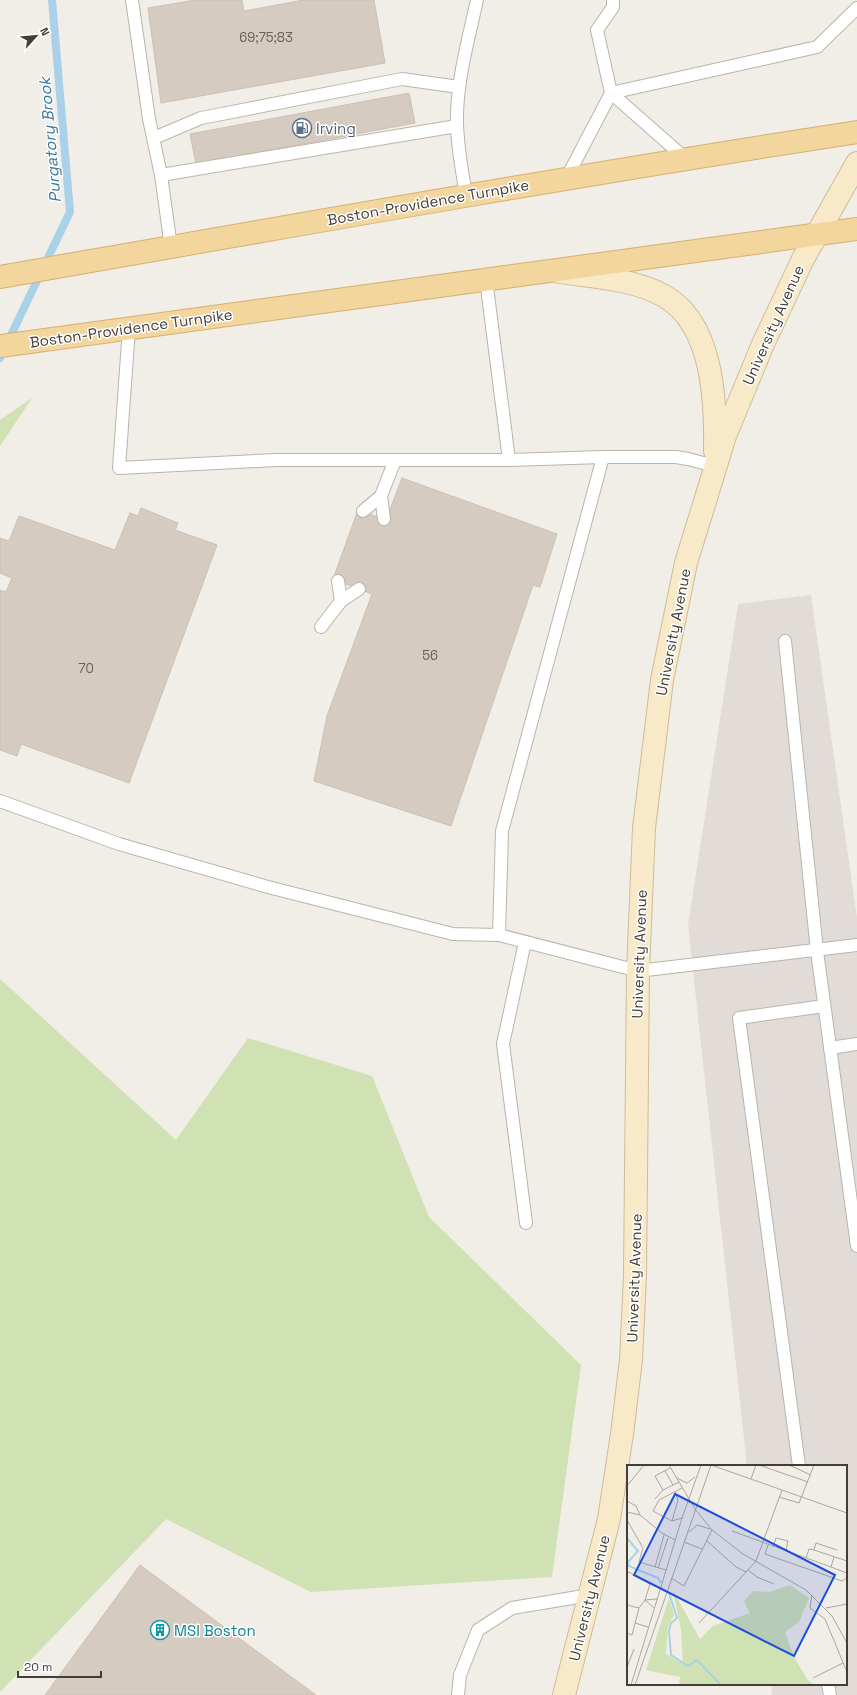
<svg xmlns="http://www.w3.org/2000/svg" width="857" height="1695" font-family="'Space Grotesk',sans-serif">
<rect width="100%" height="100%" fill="#f1ede7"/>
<polygon fill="#e1dcd8" points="811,595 857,918 857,1695 772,1695 771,1684 846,1684 846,1466 747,1466 688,925 738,604"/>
<g fill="#d0e1b3">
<polygon points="32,398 0,446 0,420"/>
<polygon points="0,979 176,1140 248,1038 372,1076 429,1217 581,1365 552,1577 311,1592 166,1519 0,1692"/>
</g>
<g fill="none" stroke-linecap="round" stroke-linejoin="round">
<polyline stroke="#a9d2e8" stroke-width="8" points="0,358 70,212 52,0"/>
</g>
<g fill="#d5cbc0" stroke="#ccc0b1">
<polygon points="196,0 242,0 244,11 304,0 374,0 385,63 161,103 148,8"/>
<polygon points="409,93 415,123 196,164 190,134"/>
<polygon points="402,478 557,534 540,587 533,585 451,826 314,781 327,716 372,594 333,579 358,510 386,520"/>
<polygon points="141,508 178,523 175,530 217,545 129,783 21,744 17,756 0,750 0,590 6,592 12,578 0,573 0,538 9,541 19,516 115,550 130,513 138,516"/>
<polygon points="140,1565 316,1695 45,1695"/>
</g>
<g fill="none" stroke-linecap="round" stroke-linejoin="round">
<defs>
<g id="service">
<polyline points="132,0 149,119 161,175 171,247"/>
<polyline points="613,0 613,7 597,30 611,93 686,159"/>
<polyline points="611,93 817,47 857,8"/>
<polyline points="154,138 201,118 402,79 459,87"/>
<polyline points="161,175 457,126"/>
<polyline points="566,179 611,93"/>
<path d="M466,196C462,169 456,141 457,114C458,76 469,37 477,0"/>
<polyline points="486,279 509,460"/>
<polyline points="129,328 119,468 276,460 509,460 603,457 676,457 688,459 715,466"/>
<polyline points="603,457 502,831 499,935 638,971 857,945"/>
<polyline points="363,511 381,496"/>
<polyline points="384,519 381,496 395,460"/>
<polyline points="338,581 341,601"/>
<polyline points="321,627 341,601 359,589"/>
<polyline points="785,641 817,951 857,1246"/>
<polyline points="0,801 119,844 268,887 453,934 499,935"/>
<polyline points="525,942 503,1044 526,1223"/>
<polyline points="830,1048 857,1044"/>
<polyline points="799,1466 739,1018 824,1006"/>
<polyline points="828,1684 830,1695"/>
<polyline points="458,1695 460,1675 478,1630 512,1608 590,1595"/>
</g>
<g id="secondary">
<path d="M560,272C593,277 635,279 664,296C713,323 716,401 715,451"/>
<polyline points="564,1695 609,1519 622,1434 631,1360 635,1276 638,971 644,828 662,680 686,563 725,436 763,344 803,259 857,163"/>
</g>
<g id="primary">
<path d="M0,277C285,227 571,176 857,132"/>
<polyline points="0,346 857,229"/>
</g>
</defs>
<use href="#service" stroke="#bcb4aa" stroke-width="14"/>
<use href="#secondary" stroke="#ccbc9b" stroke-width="24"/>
<use href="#primary" stroke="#d6b070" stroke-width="24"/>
<use href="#service" stroke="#fff" stroke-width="12"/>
<use href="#secondary" stroke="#f8eac9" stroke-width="22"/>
<use href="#primary" stroke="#f3d59e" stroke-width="22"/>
</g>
<defs>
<symbol id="fuel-ring" viewBox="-11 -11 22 22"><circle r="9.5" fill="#fff" stroke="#5c6f8a" stroke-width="1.5"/><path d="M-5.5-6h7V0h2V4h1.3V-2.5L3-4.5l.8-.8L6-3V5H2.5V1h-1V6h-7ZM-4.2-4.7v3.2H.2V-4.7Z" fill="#5c6f8a"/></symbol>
<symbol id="building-ring" viewBox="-11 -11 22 22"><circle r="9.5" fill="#fff" stroke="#0f9aa8" stroke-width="1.5"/><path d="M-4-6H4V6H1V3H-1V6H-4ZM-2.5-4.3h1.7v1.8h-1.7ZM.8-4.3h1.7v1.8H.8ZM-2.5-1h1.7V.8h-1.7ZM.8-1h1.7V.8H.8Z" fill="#0f9aa8"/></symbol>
</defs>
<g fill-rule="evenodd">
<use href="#fuel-ring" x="291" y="117" width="22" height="22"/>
<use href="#building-ring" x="149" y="1619" width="22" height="22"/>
</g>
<g text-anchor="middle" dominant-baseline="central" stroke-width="3" stroke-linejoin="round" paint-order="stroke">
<g font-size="13" fill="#686058">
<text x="266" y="37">69;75;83</text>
<text x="430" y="655">56</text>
<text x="86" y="668">70</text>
</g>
<g font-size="15" fill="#4e5e75" stroke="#fff" text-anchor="start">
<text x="316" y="128">Irving</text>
</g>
<g font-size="15" fill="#433d36" stroke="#fff">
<text transform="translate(428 202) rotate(-10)">Boston-Providence Turnpike</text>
<text transform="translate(773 325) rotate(-66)">University Avenue</text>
<text transform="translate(131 328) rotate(-8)">Boston-Providence Turnpike</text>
<text transform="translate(673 632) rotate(-79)">University Avenue</text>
<text transform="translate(639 954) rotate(-88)">University Avenue</text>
<text transform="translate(634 1278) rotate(-88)">University Avenue</text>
<text transform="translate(589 1598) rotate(-76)">University Avenue</text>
</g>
<g font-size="15" fill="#0d838f" stroke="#fff" text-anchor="start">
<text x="174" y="1630">MSI Boston</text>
</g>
<g font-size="16" font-style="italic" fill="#39799c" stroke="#fff">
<text transform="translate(50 140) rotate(-95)">Purgatory Brook</text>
</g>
</g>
<g transform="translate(627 1465)">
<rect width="220" height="220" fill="#f1ede7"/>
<path d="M163,120L182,133L172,157L158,167L167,192L180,214L187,220H52L53,212L19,205L42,133L47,150L41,161L39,189L56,199L54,165L46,126L73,174L86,161L123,148L117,136L126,126L142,127Z" fill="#d0e1b3"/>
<path fill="none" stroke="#a9d2e8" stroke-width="2" d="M0,73L11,86L1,97L2,101L31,113L34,118M42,128L50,153L44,158L42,166L44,190L61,201L70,195L94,220"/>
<path fill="none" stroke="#aba7a0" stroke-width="1" d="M42,0L68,44L85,65L116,89L179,125L205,151L220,178M84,0L220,48M132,0L181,17M162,0L184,10M43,3L28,11L36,25L52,17M38,6L46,20M50,13L60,18L68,12M124,14L129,0M0,21L17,0M152,32L172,38L187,0M28,34L36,25M0,36L9,41L13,50L35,68L48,75M0,47L13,50M55,53L45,56L26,46L32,35L55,23M0,55L16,83L12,97L39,105M45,56L51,35L48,27M105,66L204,102L207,92M62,67L70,60L83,64M79,75L109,102L119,107L129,96L155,25M57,77L75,84M141,80L138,89L215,116L220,113M146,82L149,73L161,76L159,86M210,85L189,78L187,85L220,96M179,93L182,84L187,85M28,102L37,70M204,102L220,108M31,103L41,73M121,105L130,112L147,119M0,110L2,107L23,119L18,135L12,143L0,140M44,113L57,121L85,65M185,130L183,143L198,154L220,207M18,135L27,143M18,135L30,134M199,143L220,139M8,158L21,162M72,158L119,107M0,168L5,170L12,143M0,202L7,184M186,213L216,198M4,220L55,53L74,0M8,220L84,0"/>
<path fill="#1d4ed8" fill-opacity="0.15" stroke="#1d4ed8" stroke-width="2" d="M48,29L208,110L167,191L7,110Z"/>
<rect width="220" height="220" fill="none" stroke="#433d36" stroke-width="2"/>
</g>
<g transform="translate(36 36) rotate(63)" stroke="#ffffff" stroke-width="3" paint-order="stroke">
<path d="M0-3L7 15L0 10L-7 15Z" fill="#433d36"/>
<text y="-6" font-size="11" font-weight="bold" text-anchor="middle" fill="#433d36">N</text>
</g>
<path d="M18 1671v6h83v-6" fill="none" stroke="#433d36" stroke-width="2"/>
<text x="24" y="1671" font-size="12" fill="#433d36" stroke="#ffffff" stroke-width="3" paint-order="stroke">20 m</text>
</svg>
